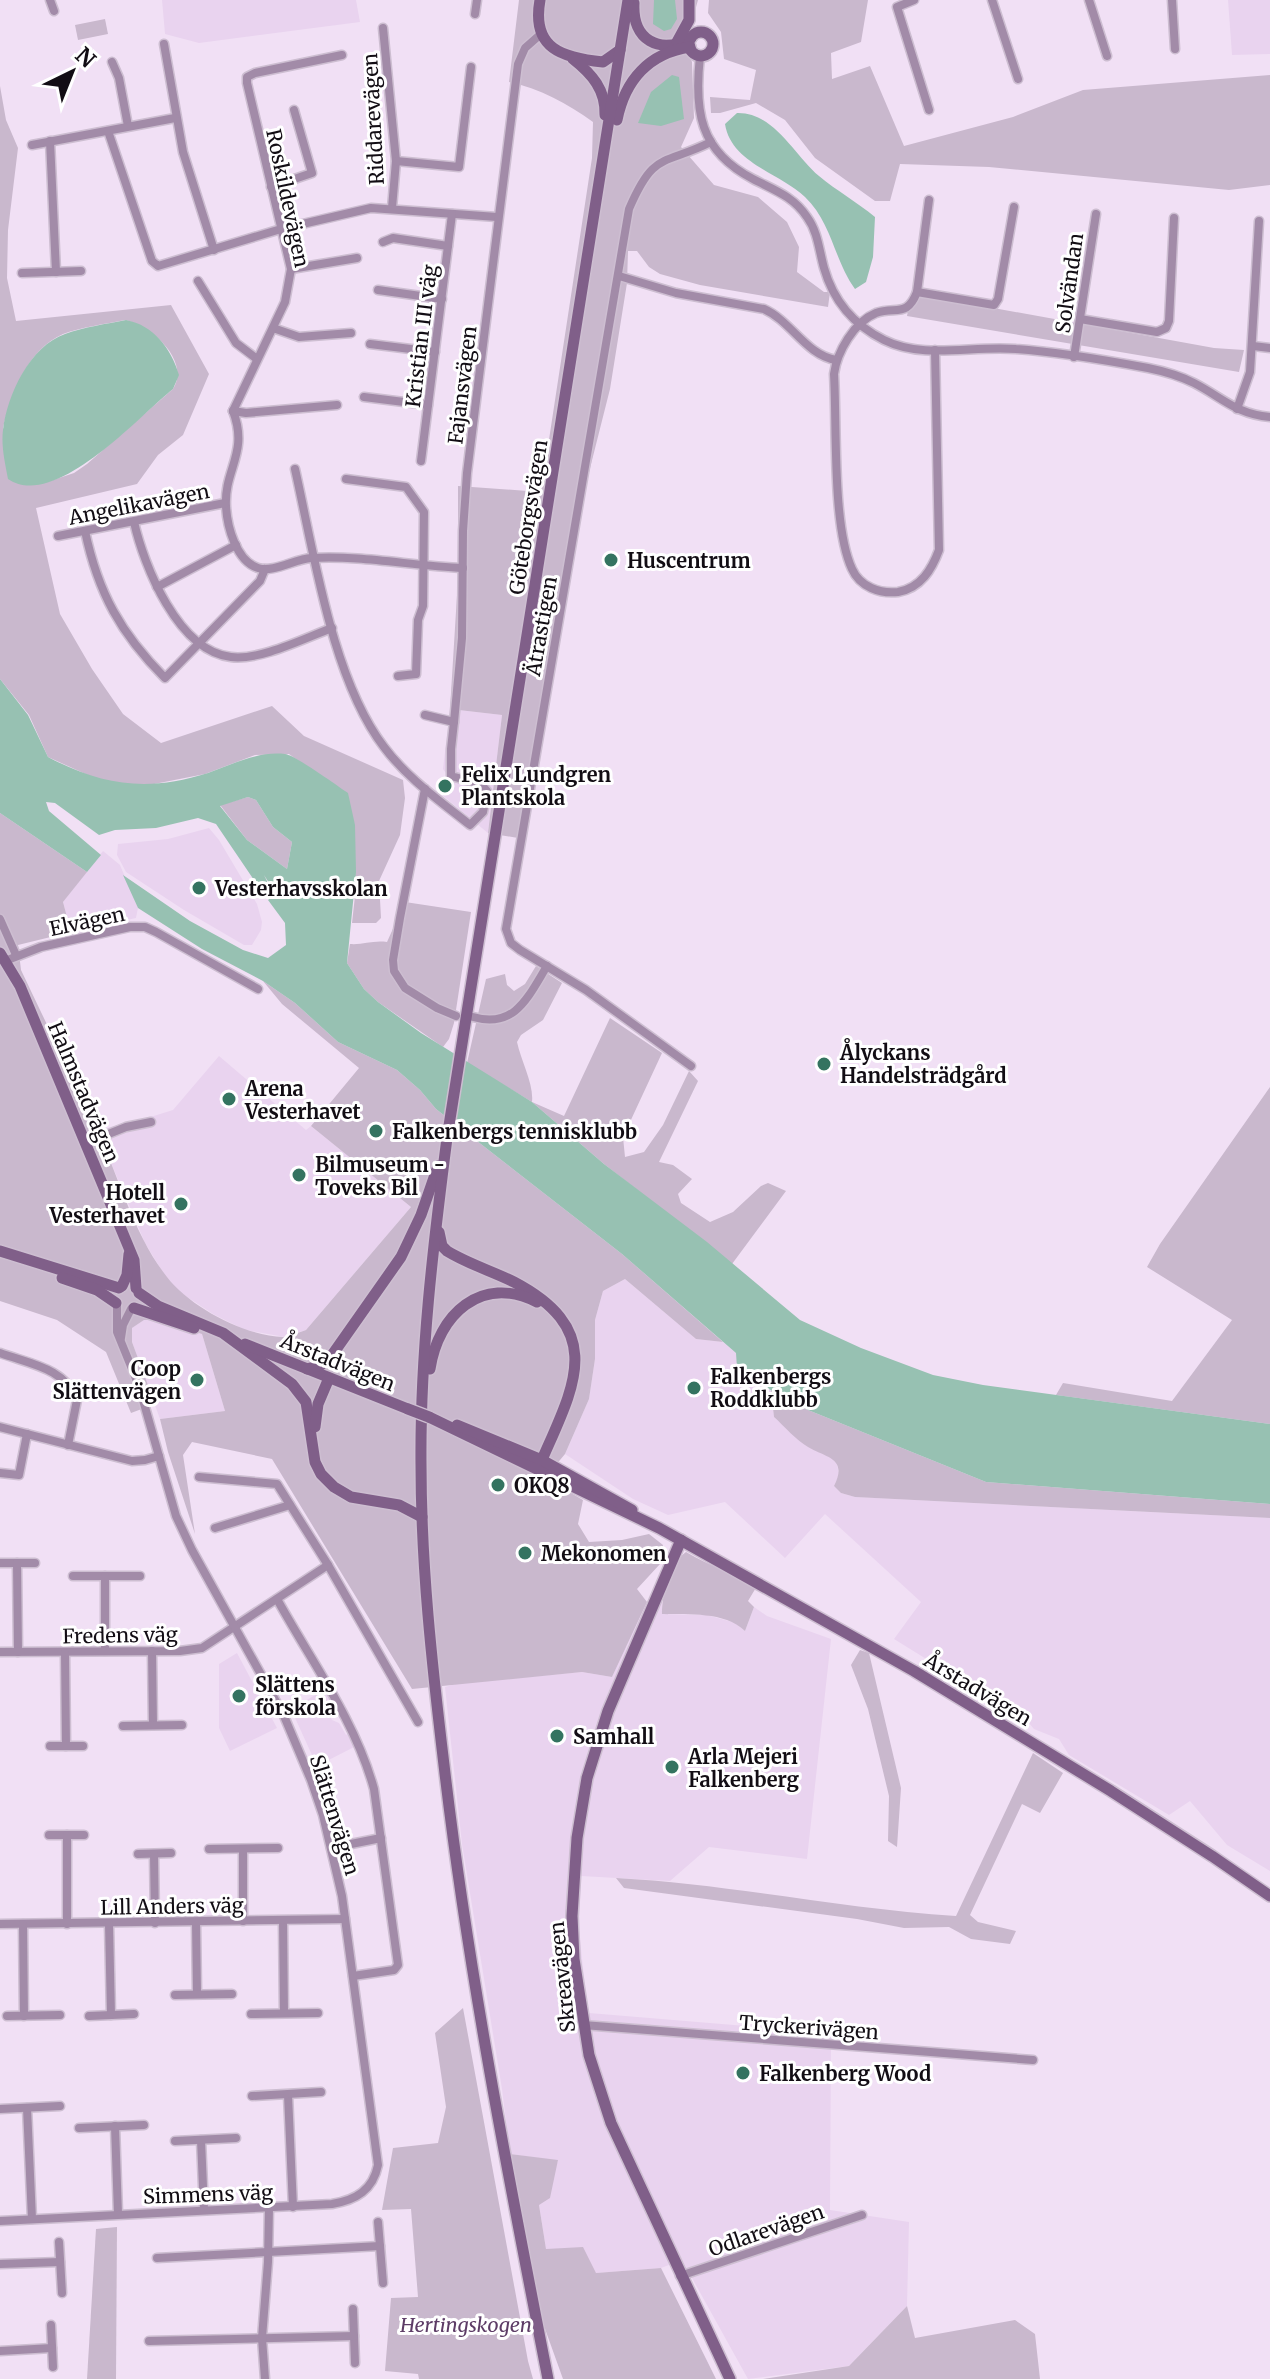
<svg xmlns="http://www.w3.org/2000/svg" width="1270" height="2379" font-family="Merriweather,serif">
<rect width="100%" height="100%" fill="#f1e0f5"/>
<g fill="#e9d3ef">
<polygon points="162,0 356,0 360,22 199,43 165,34"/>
<polygon points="1228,0 1270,0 1270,54 1232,55"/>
<polygon points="450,709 502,715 488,833 436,790 448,776 443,769"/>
<polygon points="209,828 219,840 257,904 262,922 261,930 252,945 244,945 184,910 126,872 117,855 118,844 168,839"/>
<polygon points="103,851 120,865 138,908 136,918 71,932 63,902"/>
<polygon points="219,1056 306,1130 311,1126 411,1207 306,1330 285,1337 245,1330 213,1314 178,1291 165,1276 145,1243 97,1130 144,1119 173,1110"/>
<polygon points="625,1279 696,1339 723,1342 736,1353 748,1375 771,1391 774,1417 807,1446 829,1456 837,1463 839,1475 834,1486 841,1493 855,1497 1270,1518 1270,1871 1227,1845 1190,1801 1169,1815 1069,1755 1059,1739 1034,1729 1012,1703 999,1704 894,1639 921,1602 825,1514 785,1558 725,1502 668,1515 633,1499 565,1454 589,1399 595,1359 595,1320 603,1291"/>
<polygon points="144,1320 156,1320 202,1334 225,1411 160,1419 132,1342 132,1328"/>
<polygon points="662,1595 662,1614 707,1615 736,1623 745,1631 754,1607 767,1616 831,1639 807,1859 709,1847 670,1881 581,1876 579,1930 587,2005 589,2013 831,2033 830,2210 909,2222 907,2306 849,2366 748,2379 682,2260 661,2268 596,2273 546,2249 539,2205 558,2161 510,2154 502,2089 462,1844 445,1687 460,1683 582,1672 612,1677 647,1602"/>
<polygon points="237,1653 277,1728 230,1751 219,1728 219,1664"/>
<polygon points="326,1689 333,1701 329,1714 332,1720 339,1723 346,1735 349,1733 356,1746 317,1766 291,1709"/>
</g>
<g fill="#c9b8cd" fill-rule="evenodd">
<path d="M519,0H698L685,47L692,62L694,118L681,147L714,185L758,197L787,222L799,247L797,272L824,292H830L828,307L700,285L660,274L649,267L637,251H628L627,283L610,389L584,492L518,838L488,833L502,715L450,709L458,579V486L541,492L592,158L593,122C568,104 539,88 509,82Z"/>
<polygon points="709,0 868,0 861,42 831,53 832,79 870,66 904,146 1013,117 1083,90 1270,75 1270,185 1229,190 989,167 900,164 890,201 875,201 815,158 785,120 756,103 720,113 711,113 710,97 750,100 756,70 724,59 721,32 708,13"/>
<polygon points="105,19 108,34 78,40 75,25"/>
<path d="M0,86L6,120L18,148L8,230L7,278L16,321L171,305L209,374L183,435L158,455L137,484L36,508L60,614L92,669L123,714L161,743L272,706L304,736L403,780L405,798L400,835L379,881L381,918L376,923H352L355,896L354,854L311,770L289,754L255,755L205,774L144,786L101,781L48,757L29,715L0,679ZM125,320C151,325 191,361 173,389L87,464L74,473L47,482L3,428C11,394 28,349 63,334C82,327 105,324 125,320Z"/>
<polygon points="911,293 1214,348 1244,350 1239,372 907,316"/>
<polygon points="248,797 256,800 273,827 292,842 287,869 247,840 220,805"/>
<path d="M0,813L87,872L63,902L71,932L18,945L21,970C46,1023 72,1076 97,1129C119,1178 134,1235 167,1277C190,1307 245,1336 283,1337C290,1337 299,1332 306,1330L411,1207L311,1126L359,1068L282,1004L263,981L295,1003L338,1042L397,1070L420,1090L436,1109L622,1254L723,1342L696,1339L625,1279L603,1291L595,1320V1359L589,1399L565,1454L545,1478L583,1500L578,1524L589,1542L622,1540L649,1534L663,1545L660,1564L637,1589L647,1602L612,1677L582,1672L412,1689L272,1459L192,1442L183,1455L195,1534L168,1452L160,1419L225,1411L202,1334L156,1320H144L132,1328V1342L155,1404L131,1413L106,1352L57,1320L0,1301Z"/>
<path d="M405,902L471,912L454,1023L449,1039L443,1047L378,1002L364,989L347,963L350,944C363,945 373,940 387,942Z"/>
<path d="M536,966L562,983L543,1020L521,1035L517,1042C521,1061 534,1084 532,1102L564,1116L610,1018L662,1053L623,1137L625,1157L644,1152L663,1125L689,1071L698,1081L659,1162L673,1165L692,1179L678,1194L681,1203L710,1222L733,1212L761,1186L768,1183L786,1191L732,1264L604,1164L532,1102L467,1063L486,979L505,974L507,985L514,991L525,984Z"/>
<polygon points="1270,1087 1270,1424 1056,1395 1063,1383 1172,1401 1232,1320 1147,1267 1160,1244"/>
<path d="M771,1391L808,1410L986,1482L1270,1504V1518L855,1497L841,1493L834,1486C848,1458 827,1458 808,1447C796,1440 785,1427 774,1417Z"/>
<path d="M686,1552C710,1566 733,1573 757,1586L748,1601L754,1607L745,1631C724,1611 689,1615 662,1614C662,1594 669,1565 686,1552Z"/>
<polygon points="860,1650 869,1653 901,1788 897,1847 888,1841 889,1796 868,1709 851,1665"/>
<path d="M1033,1753L1063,1773L1040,1813L1022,1804L970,1915L978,1922L1016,1931L1010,1944L971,1939L949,1927L904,1928L857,1919L624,1888L616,1878C730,1884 842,1909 956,1916Z"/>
<polygon points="463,2008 528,2361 533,2379 419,2379 418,2374 385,2371 391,2298 418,2297 411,2209 382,2210 393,2148 438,2143 446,2107 435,2033"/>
<polygon points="510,2154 558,2160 550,2198 539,2205 546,2249 583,2247 596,2273 661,2268 716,2379 563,2379 544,2326"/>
<polygon points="117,2227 116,2379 87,2379 96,2229"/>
<polygon points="907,2306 915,2338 1015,2320 1035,2334 1040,2379 763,2379 849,2366"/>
</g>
<g fill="#97c1b2" fill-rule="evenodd">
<polygon points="654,0 675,0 677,19 671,29 664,31 653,24"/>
<polygon points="672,75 679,77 684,119 661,126 638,123 651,92"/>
<path d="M737,113C774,112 794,155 819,176C837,191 857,202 875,217L873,257L866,282L855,289C834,260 832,223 805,197C780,173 731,163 725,124Z"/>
<path d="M126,320C153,325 171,348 179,375L173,389C139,416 55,511 8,479C5,463 1,446 3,430C7,395 30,346 65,334C84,327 106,324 126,320Z"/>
<path d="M0,679L28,715L48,757C103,786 148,792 208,773C233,764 258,751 285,754C295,755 336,785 348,793L355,825L356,872L347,963L364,989L378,1002L421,1033L532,1102L604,1164L707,1242L800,1320L861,1348L933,1375L983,1385L1270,1424V1504L986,1482L808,1410L772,1391L737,1368L736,1353L622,1254L436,1109L420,1090L397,1070L338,1042L295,1003L263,981L202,949L138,908L123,875L190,921L243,950L268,958L286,945L285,923L268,900L276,894L264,875L270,887L265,890L261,885L258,886L216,824L198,818L156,828L115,830L99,835L55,803L46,802L49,811L101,855L87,872L0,813ZM248,797L256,800L273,827L292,842L287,869L247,840L220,806Z"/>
</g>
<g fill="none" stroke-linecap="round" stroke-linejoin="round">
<defs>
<g id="street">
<polyline points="50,0 54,11"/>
<polyline points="914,0 897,7 929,110"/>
<polyline points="992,0 1018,79"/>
<polyline points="1089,0 1107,56"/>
<polyline points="1172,0 1175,49"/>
<polyline points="475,14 477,0"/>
<polyline points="383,28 396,161 392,208"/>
<polyline points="164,44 183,152 214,250"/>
<path d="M700,56C694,110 699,151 753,179C774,190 793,196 807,217C818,232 819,250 824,268C833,300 854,325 884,340C924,360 973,345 1016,349C1059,352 1105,360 1148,368C1163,371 1180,376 1194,383C1223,398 1236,414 1270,417"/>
<polyline points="112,62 119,78 128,126"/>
<polyline points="108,131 152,261 158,266 281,229 371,208 497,217"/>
<polyline points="50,141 56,272"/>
<polyline points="32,145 175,118"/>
<polyline points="396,161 459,167 471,67"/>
<polyline points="271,187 312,173 294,110"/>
<path d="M929,200L917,292C907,318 896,306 876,313C854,322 837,352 834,374C837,425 832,526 852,569C860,587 880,594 898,592C921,588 932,569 939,550L935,350"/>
<polyline points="383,242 393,238 448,246"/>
<polyline points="291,269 357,258"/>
<polyline points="22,273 81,271"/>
<path d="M619,276L676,293L764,309C791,321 806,355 836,360"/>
<polyline points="198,281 236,343 257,359"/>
<polyline points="378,290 442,299"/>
<polyline points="917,292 994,305 998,299 1014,207"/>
<polyline points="1080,319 1157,332 1166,328 1169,321 1174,218"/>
<polyline points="273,328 299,337 351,333"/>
<polyline points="370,344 435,352"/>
<polyline points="1253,346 1270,348"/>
<polyline points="1074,357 1096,214"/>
<polyline points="364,397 428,405"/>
<polyline points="1237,409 1250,372 1259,221"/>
<polyline points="233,411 285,302 291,269 247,83 247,77 255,73 342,55"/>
<path d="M233,411C249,453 224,469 226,506C227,526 236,561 258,568C273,573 295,559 311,558C362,555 412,566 463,568"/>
<polyline points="233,411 246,413 337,405"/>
<polyline points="421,461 452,214"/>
<path d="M295,469C314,553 332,679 384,747C407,778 440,801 470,825L483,812L487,791L481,784L451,776V749L454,722"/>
<polyline points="346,479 406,487 424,512 423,606 418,620 416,674 398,676"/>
<path d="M134,522C144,566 178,651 231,657C259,661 305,638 332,628"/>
<path d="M85,531C98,593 121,634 165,678L260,581L265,569"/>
<polyline points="58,536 225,503"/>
<polyline points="157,587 236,545"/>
<polyline points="425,715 454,722 462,638 463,531 467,473 518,64 525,48 542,33"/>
<polyline points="425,789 400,918 393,960 394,971 405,988 437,1008 456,1016"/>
<polyline points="0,919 16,955"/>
<polyline points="5,961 41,947 130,927 145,927 156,932 258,989"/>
<path d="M473,1017C515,1029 528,997 547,966"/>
<path d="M691,1066L586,990L520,950L511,943L506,929L629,209C654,151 662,166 711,142"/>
<polyline points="86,1143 126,1127 151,1122"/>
<polyline points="121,1338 123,1325 131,1309"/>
<path d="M0,1353C30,1364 65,1368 77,1400L68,1445"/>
<polyline points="0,1427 132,1461 145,1460 159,1456"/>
<polyline points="0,1473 19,1475 27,1434"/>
<polyline points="199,1477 277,1484 328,1565 418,1722"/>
<polyline points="215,1528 290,1505"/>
<polyline points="0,1563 35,1563"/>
<polyline points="17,1563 18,1652"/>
<polyline points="73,1576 140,1576"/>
<path d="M277,1599C311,1661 355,1720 374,1789L398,1965L394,1970L353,1976"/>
<polyline points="105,1651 105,1576"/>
<polyline points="152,1651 153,1725"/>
<polyline points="0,1652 180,1651 202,1648 328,1565"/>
<polyline points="65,1653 66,1746"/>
<polyline points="123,1726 182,1725"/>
<polyline points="50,1746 83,1746"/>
<polyline points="49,1835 84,1835"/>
<polyline points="331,1848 381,1838"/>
<polyline points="209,1849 278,1848"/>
<polyline points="243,1849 243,1921"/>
<polyline points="138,1854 171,1853"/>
<polyline points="154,1854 155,1923"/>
<polyline points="283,1921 284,2013"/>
<polyline points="196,1923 197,1994"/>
<polyline points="0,1924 345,1919"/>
<polyline points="23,1924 24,2016"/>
<polyline points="67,1924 67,1835"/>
<polyline points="109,1924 111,2015"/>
<polyline points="175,1995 232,1994"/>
<polyline points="251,2014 318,2013"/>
<polyline points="7,2016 60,2015"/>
<polyline points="89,2016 134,2014"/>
<polyline points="583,2025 1033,2060"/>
<polyline points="288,2095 293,2207"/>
<polyline points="252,2096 321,2092"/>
<polyline points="27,2108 32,2219"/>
<polyline points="0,2109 60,2106"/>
<polyline points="115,2126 118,2214"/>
<polyline points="79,2128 144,2125"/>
<polyline points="201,2140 204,2210"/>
<polyline points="175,2141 236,2138"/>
<path d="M0,2221L332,2204C356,2200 373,2190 378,2165L342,1896L323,1815L311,1780L284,1716L192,1550L176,1516L139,1386L117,1332V1304"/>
<polyline points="378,2222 383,2283"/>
<polyline points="59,2242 62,2293"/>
<polyline points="157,2258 380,2246"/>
<polyline points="0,2264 60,2262"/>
<polyline points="680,2276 862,2215"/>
<polyline points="353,2309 355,2363"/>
<polyline points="51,2325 53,2367"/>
<polyline points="149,2341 354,2336"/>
<polyline points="0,2351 52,2348"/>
<polyline points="265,2379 262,2338 268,2262 269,2207"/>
</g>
<g id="secondary">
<path d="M540,0C531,49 563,58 603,62L620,50"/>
<path d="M634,3C632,40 659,55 691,38"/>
<circle cx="701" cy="44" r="12"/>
<polyline points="677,42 689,20 689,0"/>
<path d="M573,59C592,74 606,90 605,115"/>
<path d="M617,120C625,80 649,53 690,47"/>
<polyline points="0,953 20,986 134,1260 136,1288"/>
<path d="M439,1232L442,1246L447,1251C468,1264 492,1271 514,1282C611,1333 571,1391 538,1469"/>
<polyline points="0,1251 119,1288"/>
<polyline points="62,1278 97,1290 116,1303"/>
<polyline points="122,1286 127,1275 129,1254"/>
<polyline points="139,1293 158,1306 223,1333 292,1384 306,1402 315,1462 321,1474 334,1487 351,1497 399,1505 422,1517"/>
<polyline points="134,1308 194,1328"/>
<polyline points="245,1344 408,1409"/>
<polyline points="307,1369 321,1365 330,1358 401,1257 421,1215 438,1166"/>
<path d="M430,1369C438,1315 481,1274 537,1302"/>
<polyline points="429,1417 659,1528 914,1671 1111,1791 1212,1856 1270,1896"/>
<polyline points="457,1425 542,1460 632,1510"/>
<polyline points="315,1427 318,1404 329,1378"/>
<polyline points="681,1540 608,1711 587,1778 577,1838 572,1916 574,1959 589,2055 611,2123 730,2379"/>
<path d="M548,2379C508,2175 468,1971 444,1765C432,1665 421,1565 421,1464C420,1355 433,1247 447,1138L628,0"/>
</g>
</defs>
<use href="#street" stroke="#cdbed1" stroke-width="11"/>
<use href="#secondary" stroke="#cdbed1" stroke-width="14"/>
<use href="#street" stroke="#a28ba8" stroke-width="8"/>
<use href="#secondary" stroke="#805f89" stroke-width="11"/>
<defs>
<polyline id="secondary-bridge" points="408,1409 429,1417"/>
</defs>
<use href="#secondary-bridge" stroke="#cdbed1" stroke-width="14" stroke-linecap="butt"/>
<use href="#secondary-bridge" stroke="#805f89" stroke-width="11"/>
</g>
<g fill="#347360" stroke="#fff" stroke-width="3">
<circle cx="611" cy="560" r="8"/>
<circle cx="445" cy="786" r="8"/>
<circle cx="199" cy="888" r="8"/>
<circle cx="824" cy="1064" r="8"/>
<circle cx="229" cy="1099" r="8"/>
<circle cx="376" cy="1131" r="8"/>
<circle cx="299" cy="1175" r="8"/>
<circle cx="181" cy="1204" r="8"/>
<circle cx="197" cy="1380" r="8"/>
<circle cx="694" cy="1388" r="8"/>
<circle cx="498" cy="1485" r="8"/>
<circle cx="525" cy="1553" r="8"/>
<circle cx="239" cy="1696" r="8"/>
<circle cx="557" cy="1736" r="8"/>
<circle cx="672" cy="1767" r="8"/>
<circle cx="743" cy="2073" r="8"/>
</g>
<g text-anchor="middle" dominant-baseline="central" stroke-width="6" stroke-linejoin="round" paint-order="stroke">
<g font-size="20" fill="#120d14" stroke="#fff">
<text transform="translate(373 119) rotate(-93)">Riddarevägen</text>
<text transform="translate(288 198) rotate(78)">Roskildevägen</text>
<text transform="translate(1069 283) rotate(-82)">Solvändan</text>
<text transform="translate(421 336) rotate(-83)">Kristian III väg</text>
<text transform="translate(462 385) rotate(-83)">Fajansvägen</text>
<text transform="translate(139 504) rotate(-11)">Angelikavägen</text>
<text transform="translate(528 517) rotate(-81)">Göteborgsvägen</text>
<text transform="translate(541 626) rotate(-80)">Ätrastigen</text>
<text transform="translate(87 921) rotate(-12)">Elvägen</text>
<text transform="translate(84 1092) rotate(67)">Halmstadvägen</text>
<text transform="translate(338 1362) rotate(22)">Årstadvägen</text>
<text transform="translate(120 1635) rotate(-1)">Fredens väg</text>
<text transform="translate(978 1689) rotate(31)">Årstadvägen</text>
<text transform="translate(335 1815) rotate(73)">Slättenvägen</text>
<text transform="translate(172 1906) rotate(-1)">Lill Anders väg</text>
<text transform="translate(562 1977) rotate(-96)">Skreavägen</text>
<text transform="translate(809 2027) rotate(4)">Tryckerivägen</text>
<text transform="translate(208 2194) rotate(-2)">Simmens väg</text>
<text transform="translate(766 2230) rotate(-19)">Odlarevägen</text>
</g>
<g font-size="20" font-weight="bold" fill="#120d14" stroke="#fff" text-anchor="start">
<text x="627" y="560">Huscentrum</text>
<text x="461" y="774">Felix Lundgren<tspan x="461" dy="23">Plantskola</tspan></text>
<text x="215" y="888">Vesterhavsskolan</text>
<text x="840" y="1052">Ålyckans<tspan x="840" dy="23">Handelsträdgård</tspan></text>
<text x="245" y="1088">Arena<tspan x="245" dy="23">Vesterhavet</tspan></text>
<text x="392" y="1131">Falkenbergs tennisklubb</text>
<text x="315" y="1164">Bilmuseum -<tspan x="315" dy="23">Toveks Bil</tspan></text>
<text x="165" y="1192" text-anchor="end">Hotell<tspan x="165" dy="23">Vesterhavet</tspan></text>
<text x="181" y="1368" text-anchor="end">Coop<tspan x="181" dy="23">Slättenvägen</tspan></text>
<text x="710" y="1376">Falkenbergs<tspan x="710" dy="23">Roddklubb</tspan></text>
<text x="514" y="1485">OKQ8</text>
<text x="541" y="1553">Mekonomen</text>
<text x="255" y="1684">Slättens<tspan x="255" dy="23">förskola</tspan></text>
<text x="573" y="1736">Samhall</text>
<text x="688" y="1756">Arla Mejeri<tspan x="688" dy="23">Falkenberg</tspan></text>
<text x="759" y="2073">Falkenberg Wood</text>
</g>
<g font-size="20" font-style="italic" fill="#5d3c66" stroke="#fff">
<text x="466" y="2324">Hertingskogen</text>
</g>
</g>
<g transform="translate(72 72) rotate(43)" stroke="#ffffff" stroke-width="6" paint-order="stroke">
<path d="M0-6L14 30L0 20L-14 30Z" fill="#120d14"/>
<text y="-12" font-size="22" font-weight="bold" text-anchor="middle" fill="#120d14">N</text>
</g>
</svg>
